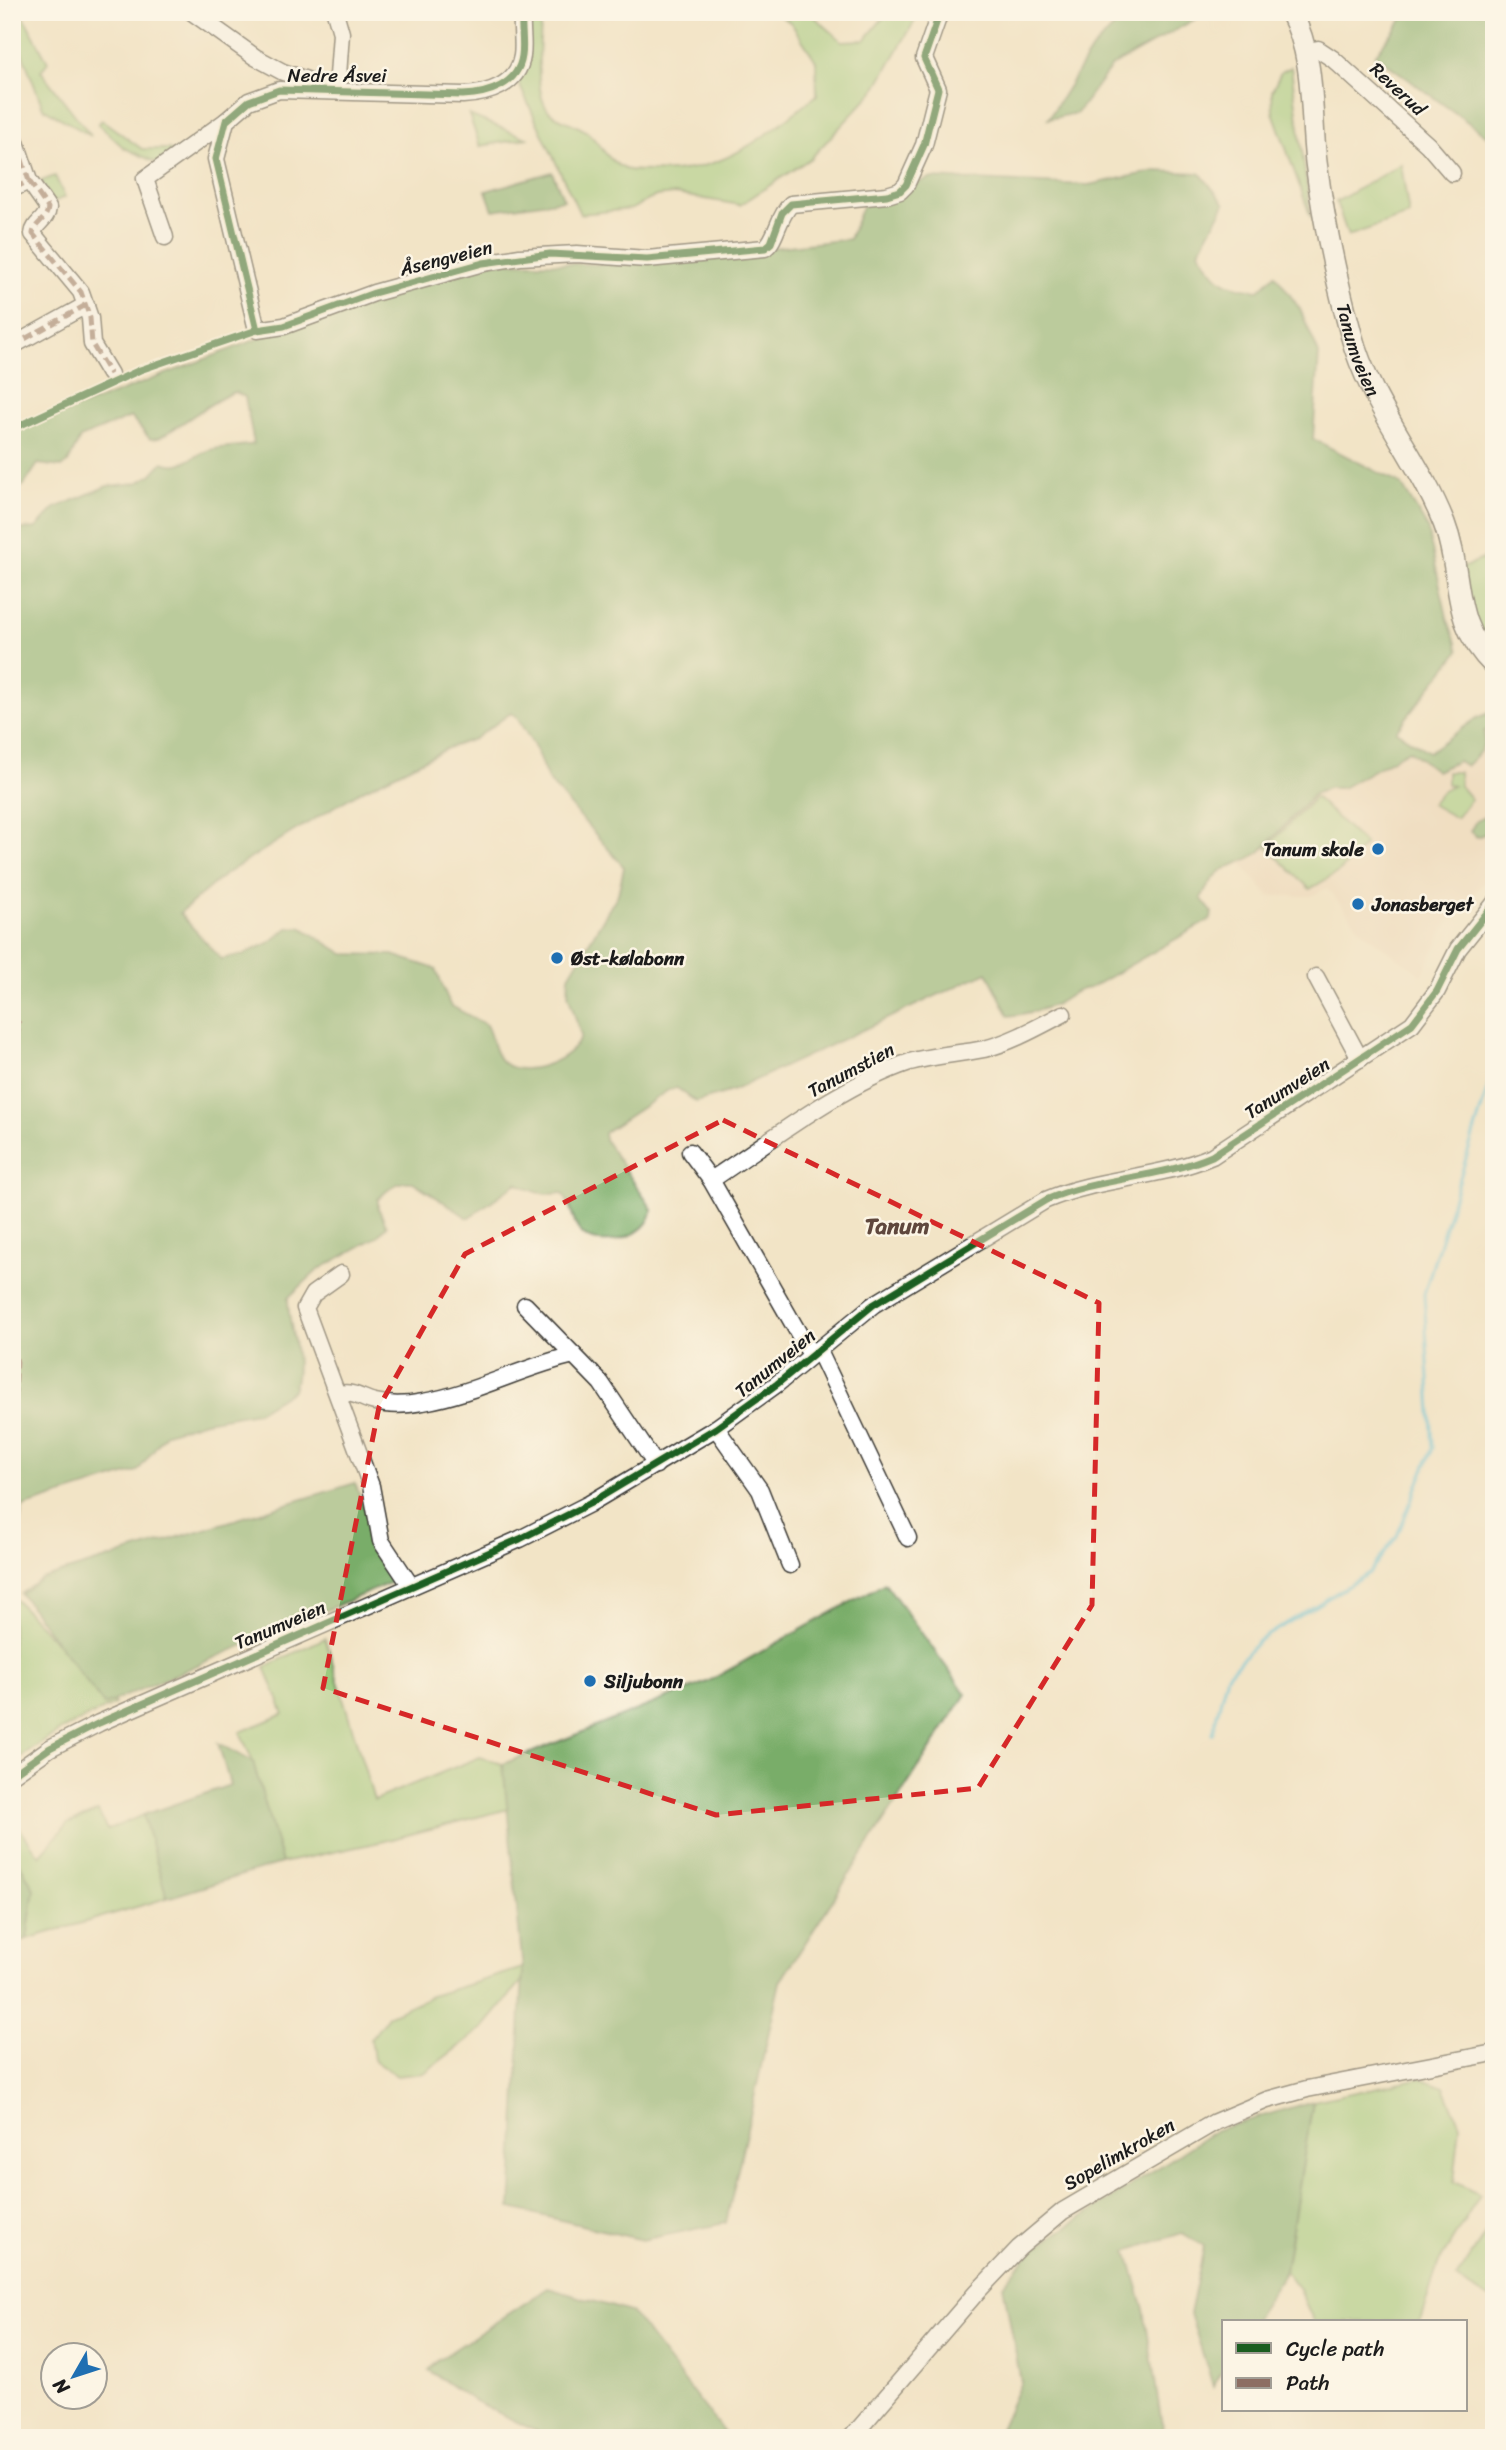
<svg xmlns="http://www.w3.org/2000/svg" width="1506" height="2450" font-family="Sriracha,sans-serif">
<rect width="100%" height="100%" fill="#fcf5e5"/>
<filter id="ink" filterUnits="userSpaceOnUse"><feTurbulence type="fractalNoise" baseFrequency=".0143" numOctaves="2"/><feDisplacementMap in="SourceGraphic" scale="14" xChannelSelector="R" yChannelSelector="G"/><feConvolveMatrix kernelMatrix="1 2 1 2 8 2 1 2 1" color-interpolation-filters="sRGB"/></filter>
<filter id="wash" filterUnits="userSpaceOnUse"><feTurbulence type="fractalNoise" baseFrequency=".00686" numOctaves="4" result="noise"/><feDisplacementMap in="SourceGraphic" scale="28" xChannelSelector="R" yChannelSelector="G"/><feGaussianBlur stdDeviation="1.57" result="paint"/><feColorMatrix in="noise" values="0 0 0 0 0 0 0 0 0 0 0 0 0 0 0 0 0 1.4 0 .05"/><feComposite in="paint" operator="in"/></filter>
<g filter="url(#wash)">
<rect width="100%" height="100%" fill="#f2e4c6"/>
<polygon fill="#edd7bb" points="1489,730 1494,735 1494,812 1487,814 1483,837 1494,830 1494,871 1447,924 1422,976 1363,932 1327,888 1311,896 1269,896 1240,862 1259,853 1314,794 1328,788 1342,788 1409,750 1436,771 1458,761 1466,766 1480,753 1483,731"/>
<g fill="#97c979" stroke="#5a724a" stroke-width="2">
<polygon points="12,12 21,12 48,62 41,71 91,136 43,108 12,26"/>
<path d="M532,12H542C541,37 532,94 549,111C560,122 576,123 587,132C600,143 607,161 625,169C632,172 644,170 652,171C722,176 766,135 817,95L816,61L791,23L774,12H809L842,41L865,40L888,12H920L874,91L811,158L740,205L675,194L656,196L632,209L580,214L518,82L525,69Z"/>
<polygon points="1291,67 1311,218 1273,112 1272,91 1281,72"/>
<polygon points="469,115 527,138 480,146"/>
<polygon points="102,120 142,149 169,149 174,153 157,163 124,148 98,124"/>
<polygon points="1401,164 1409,215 1348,236 1336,202"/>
<polygon points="55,176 65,197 51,203 41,181"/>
<polygon points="1494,554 1494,645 1487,648 1477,632 1462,568"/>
<polygon points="1447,772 1459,772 1460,786 1471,799 1456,818 1431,804 1442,791 1453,786 1447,784"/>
<polygon points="1315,797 1365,844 1340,871 1310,889 1267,847"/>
<polygon points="12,1596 115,1704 61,1730 12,1763"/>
<polygon points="325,1638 374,1800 480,1757 503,1764 520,1806 380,1842 282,1863 253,1762 240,1732 284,1714 265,1667"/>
<polygon points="98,1811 107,1830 143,1815 167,1898 27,1939 34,1889 12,1849 12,1818 40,1856 67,1824"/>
<polygon points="536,1964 483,2028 424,2073 397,2076 374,2060 371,2039 389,2015 431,1996"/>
<polygon points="1420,2078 1444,2087 1460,2125 1454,2182 1480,2195 1438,2264 1420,2322 1314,2322 1299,2289 1285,2271 1313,2101"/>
<polygon points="1494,2220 1494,2302 1456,2279"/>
</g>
<g fill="#79ad69" stroke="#4a6442" stroke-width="2" fill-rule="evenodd">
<polygon points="1129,12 1208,12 1112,66 1077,113 1048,119 1092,49"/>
<polygon points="1408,12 1494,12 1494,141 1375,55"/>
<path d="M1156,171L1200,173L1225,204L1199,251C1217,281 1224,287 1259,290L1275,274L1300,309L1319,354L1313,439L1401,484L1427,527L1447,617L1459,651L1396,731L1429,752L1477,718L1494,711V735L1489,730L1484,731C1486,749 1479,754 1466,766L1458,761L1436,771L1409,750L1342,788H1328L1314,794L1259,853C1225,873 1223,859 1201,898L1212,912L1211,919L1090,988C1074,989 1068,999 1054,1005C1039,1011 1024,1014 1009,1016L987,972L732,1091L696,1102L677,1088L670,1089L604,1133L605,1140L652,1209C652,1220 643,1229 633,1234C614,1244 585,1247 575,1223C571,1210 570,1204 562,1193C544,1196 532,1192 517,1183L468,1218L413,1182C397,1180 389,1189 378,1199V1208L387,1226L377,1237L318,1270L288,1298C288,1329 304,1359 293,1390L257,1412L205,1421L166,1433L138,1471L23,1507L18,1531L16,1585L12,1584V530L36,528L55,508L107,486L137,483L152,474L163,462C183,470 193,455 210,450C224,446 240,447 254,444L245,397L235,392C215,398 181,426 159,438L150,439L131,417L80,438L68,463L61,467L38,464L24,485L12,493V433L461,261L623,265L849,239L863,204L930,178L1088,185ZM511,713L516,716L534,746L548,780L624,867L618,894L569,976L568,994L581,1036C573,1060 526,1078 505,1064C493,1056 493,1037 486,1025L450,1005L436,969L393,955L344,954L301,927L288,928L269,943L242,955L221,959L183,917L180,913L224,875L291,833L363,790L448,748L474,739Z"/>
<polygon points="552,172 564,200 493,210 486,191"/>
<polygon points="1494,812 1494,830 1477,837 1470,831 1476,821"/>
<polygon points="355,1483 392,1582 104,1705 21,1594 41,1579"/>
<polygon points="885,1583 966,1694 780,1982 726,2223 642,2240 511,2208 523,1971 503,1764 707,1682"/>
<polygon points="218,1743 253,1762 282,1863 167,1898 143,1815 230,1785"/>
<polygon points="12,1849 34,1889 27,1939 12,1945"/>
<polygon points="1313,2101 1285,2271 1253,2322 1224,2322 1224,2368 1213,2386 1190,2314 1204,2246 1182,2233 1127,2251 1144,2309 1164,2438 996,2438 1021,2382 1003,2285 1032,2250 1216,2130"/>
<polygon points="548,2288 631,2312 728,2438 550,2438 472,2400 429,2370 437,2361"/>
</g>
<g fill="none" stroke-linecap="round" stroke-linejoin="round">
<polyline stroke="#5ec0dc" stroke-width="3.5" points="1212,1734 1227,1675 1258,1641 1369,1573 1397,1536 1433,1448 1424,1294 1494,1068"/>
</g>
</g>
<g filter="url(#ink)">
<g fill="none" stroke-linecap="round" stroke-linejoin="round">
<defs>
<g id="minor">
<polyline points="192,12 255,57 283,72 337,90 341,33 335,12"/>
<path d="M513,12L522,18C521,30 524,43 522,56C518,85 488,94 463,95L279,90L249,101L226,121L216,159L257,330L284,326L374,293L483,263L520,257L577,254L647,259L765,248C777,239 777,218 791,204L887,195L900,191L906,185L924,145L938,89L924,58L940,12"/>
<polyline points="1307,51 1318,49 1333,59 1428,145 1452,173"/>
<polyline points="12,130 29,181 12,189"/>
<path d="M29,181L48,208C47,220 34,223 33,234L81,292L90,318L92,344L110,374"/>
<polyline points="165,237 145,179 226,121"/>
<polyline points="12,346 86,305"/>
<polyline points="1316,977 1360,1059"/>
<polyline points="690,1152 711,1180 811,1355"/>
<path d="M711,1180C772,1140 841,1085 910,1062C934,1055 960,1054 984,1049C1012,1042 1038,1027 1063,1014"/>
<polyline points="341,1274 313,1294 305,1308 371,1486 381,1541 411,1586"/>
<polyline points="525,1305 601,1383 656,1465"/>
<polyline points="818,1349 908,1538"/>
<path d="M339,1394C355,1391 361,1399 375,1402C390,1406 408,1405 423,1402C476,1393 522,1367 574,1355"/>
<polyline points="716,1428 760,1490 790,1565"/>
<path d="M12,1775L50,1748L99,1723L520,1539L589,1504L716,1428L777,1384L873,1305L1046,1200C1099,1177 1159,1179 1212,1156L1412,1024L1437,991L1458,949L1494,904"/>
<polyline points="851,2438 976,2293 1019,2248 1063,2211 1215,2122 1267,2100 1307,2089 1494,2053"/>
</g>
<g id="major">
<path id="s1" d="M1291,12C1316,60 1310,111 1316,162C1323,219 1336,278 1351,334C1369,403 1418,457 1444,523C1464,575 1449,622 1494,665"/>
</g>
</defs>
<use href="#minor" stroke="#3c3a36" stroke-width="19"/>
<use href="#major" stroke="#3c3a36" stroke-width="24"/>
<use href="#minor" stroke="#fff" stroke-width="16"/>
<use href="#major" stroke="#fff" stroke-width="21"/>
<g stroke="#8d6e63" stroke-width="5" stroke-dasharray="10 5" stroke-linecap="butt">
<polyline points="12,130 29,181 12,189"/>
<path d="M29,181L48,208C47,220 34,223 33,234L81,292L90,318L92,344L110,374"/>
<polyline points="12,346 86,305"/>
<polyline points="12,1018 20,1024 12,1056"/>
<polyline points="12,1294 15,1311 12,1334"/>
<polyline points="12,1344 17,1362 12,1442"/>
</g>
<defs>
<g id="cycleway">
<path d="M257,330L216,159L226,121L249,101L279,90L463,95C488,94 518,85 522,56C524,43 521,30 522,18L513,12"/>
<polyline points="12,429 140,370 257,330 284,326 374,293 483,263 550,254 647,259 765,248 771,243 782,213 791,204 887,195 900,191 906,185 924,145 938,89 924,58 940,12"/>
<path d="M12,1775L50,1748L99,1723L520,1539L589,1504L716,1428L777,1384L873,1305L1046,1200C1099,1177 1159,1179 1212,1156L1412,1024L1437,991L1458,949L1494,904"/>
</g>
</defs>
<use href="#cycleway" stroke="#fcf5e5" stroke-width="11"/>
<use href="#cycleway" stroke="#1b5e20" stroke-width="7"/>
</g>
</g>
<path d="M0 0H1506V2450H0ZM723,1120L1099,1303L1092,1605L978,1788L716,1815L323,1688L379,1407L465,1254Z" fill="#f2e4c6" fill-opacity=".55" fill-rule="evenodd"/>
<path fill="none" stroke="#d62828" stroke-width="5" stroke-dasharray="14 9" stroke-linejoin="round" d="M723,1120L1099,1303L1092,1605L978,1788L716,1815L323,1688L379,1407L465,1254Z"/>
<g fill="#1f6fb2" stroke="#fcf5e5" stroke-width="2.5">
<circle cx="1378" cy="849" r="7"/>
<circle cx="1358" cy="904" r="7"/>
<circle cx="557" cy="958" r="7"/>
<circle cx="590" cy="1681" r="7"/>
</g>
<g text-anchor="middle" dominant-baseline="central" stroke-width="5" stroke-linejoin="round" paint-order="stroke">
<g font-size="19" fill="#1c1c1c" stroke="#fcf5e5">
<text x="337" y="75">Nedre Åsvei</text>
<text transform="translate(1398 89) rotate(43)">Reverud</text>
<text transform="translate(446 258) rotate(-14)">Åsengveien</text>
<text stroke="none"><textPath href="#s1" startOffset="346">Tanumveien</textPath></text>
<text transform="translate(851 1070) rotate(-28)">Tanumstien</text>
<text transform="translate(1287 1088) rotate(-33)">Tanumveien</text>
<text transform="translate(775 1363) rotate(-39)">Tanumveien</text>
<text transform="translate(280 1625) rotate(-23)">Tanumveien</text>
<text transform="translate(1119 2154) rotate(-30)">Sopelimkroken</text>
</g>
<g font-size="19" font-weight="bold" fill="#1c1c1c" stroke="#fcf5e5" text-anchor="start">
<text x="1364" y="849" text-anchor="end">Tanum skole</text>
<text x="1372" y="904">Jonasberget</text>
<text x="571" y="958">Øst-kølabonn</text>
<text x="604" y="1681">Siljubonn</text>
</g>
<g font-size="23" font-weight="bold" fill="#5f473d" stroke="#fcf5e5">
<text x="897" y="1226">Tanum</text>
</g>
</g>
<rect width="1506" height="2450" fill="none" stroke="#fcf5e5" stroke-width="42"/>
<rect x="1222" y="2320" width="245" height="91" fill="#fcf5e5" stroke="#a29e95" stroke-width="2"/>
<rect x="1236" y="2343" width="35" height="10" fill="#1b5e20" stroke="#a29e95" stroke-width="2"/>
<text x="1286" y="2356" font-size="21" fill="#1c1c1c">Cycle path</text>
<rect x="1236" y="2378" width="35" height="10" fill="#8d6e63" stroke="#a29e95" stroke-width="2"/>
<text x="1286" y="2390" font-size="21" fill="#1c1c1c">Path</text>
<g transform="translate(74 2376) rotate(231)"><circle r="33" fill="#fcf5e5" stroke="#a29e95" stroke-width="2"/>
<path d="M0-5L12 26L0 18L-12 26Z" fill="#1f6fb2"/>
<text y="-10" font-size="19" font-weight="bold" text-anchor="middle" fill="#1c1c1c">N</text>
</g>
</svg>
